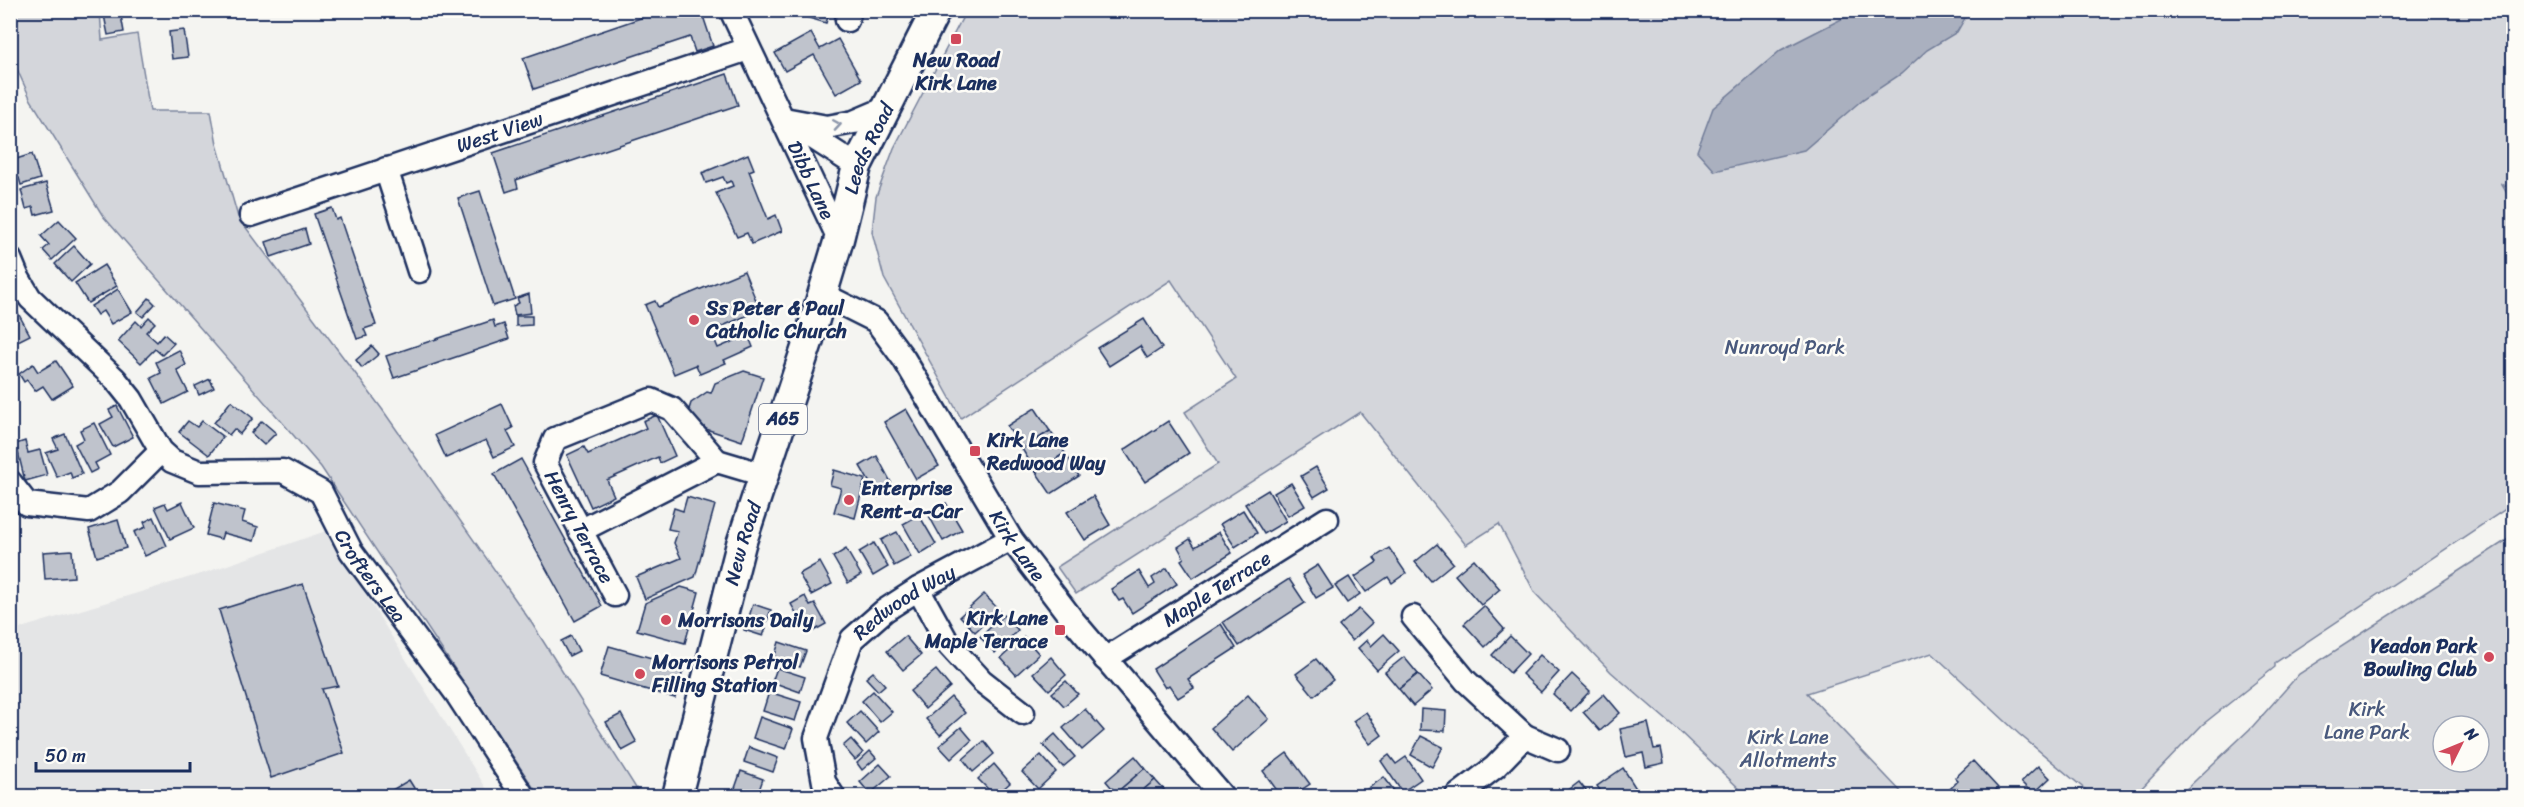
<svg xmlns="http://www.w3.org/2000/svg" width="2524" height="807" font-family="Sriracha,sans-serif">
<rect width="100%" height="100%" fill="#f4f4f1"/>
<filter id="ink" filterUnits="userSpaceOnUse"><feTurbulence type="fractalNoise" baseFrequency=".0167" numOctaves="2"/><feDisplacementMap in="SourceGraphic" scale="12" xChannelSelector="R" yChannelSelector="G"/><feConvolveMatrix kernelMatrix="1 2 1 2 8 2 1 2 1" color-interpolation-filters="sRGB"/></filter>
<g filter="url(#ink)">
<polygon fill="#e4e5e6" points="326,531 491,796 11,796 11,631 204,573"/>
<g fill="#d4d6db" stroke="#78829c" stroke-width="1.5" fill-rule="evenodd">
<polygon points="11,10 100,11 102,40 137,34 150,111 211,111 217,144 238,217 382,409 531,622 641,796 539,796 321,467 103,216 31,100 11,56"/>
<polygon points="966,11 2513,11 2513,190 2502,184 2508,194 2514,197 2513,504 2275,663 2275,667 2202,725 2134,796 2093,796 2019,734 1932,653 1807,693 1905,796 1747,796 1678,730 1611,672 1535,593 1499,524 1466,545 1360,412 1076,594 1057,567 1218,464 1185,412 1236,379 1171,280 961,418 884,278 872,232 876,197 894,148"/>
<path d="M2513,536V796H2179L2253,726L2299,674ZM2443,726H2479V762H2443Z"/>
</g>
<polygon fill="#aab0bf" stroke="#717c98" stroke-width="1.5" points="1857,11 1969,11 1957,32 1927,50 1901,74 1863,99 1804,150 1715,171 1697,151 1713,108 1781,50"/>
<g fill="#bfc3cc" stroke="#1b2f5e" stroke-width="1.5">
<polygon points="103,10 120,10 124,32 108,35"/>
<polygon points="664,10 701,10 713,46 695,52 690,37 534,89 523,58"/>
<polygon points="800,10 830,10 826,23 799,15"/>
<polygon points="184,30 188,57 172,59 169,32"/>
<polygon points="811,33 820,49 838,39 861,80 836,94 814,55 785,71 775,53"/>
<polygon points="727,74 738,105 516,180 518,188 506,192 493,153"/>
<polygon points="32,154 40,179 21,185 19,178 10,178 10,161"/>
<polygon points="748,154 754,169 749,171 768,219 776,215 782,231 752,244 747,233 737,237 716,193 733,186 731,181 726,183 723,177 706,183 702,173"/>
<polygon points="46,183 54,210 35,215 33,207 26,209 21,190"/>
<polygon points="480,191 515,299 493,306 458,198"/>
<polygon points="332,208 336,220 340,218 376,325 364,329 367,336 357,339 314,214"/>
<polygon points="59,220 76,238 52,260 43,250 49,245 41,236"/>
<polygon points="305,229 309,244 271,257 266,242"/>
<polygon points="74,246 90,264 71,282 55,264"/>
<polygon points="104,265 117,286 88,303 75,283"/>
<polygon points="744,271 760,310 711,331 718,348 748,335 753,347 724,360 726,363 700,374 696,365 674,374 645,305 655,301 658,307"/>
<polygon points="118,289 132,312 111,324 103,311 97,315 91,306"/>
<polygon points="529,294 531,313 515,315 513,306 519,303 517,298"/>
<polygon points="149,298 155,304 143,317 137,312"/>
<polygon points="18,313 30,335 10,345 10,316"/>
<polygon points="516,316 532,316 532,325 516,326"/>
<polygon points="149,317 155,323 146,332 157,342 164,334 174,343 162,355 155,349 141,363 118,341 136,321 141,326"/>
<polygon points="1144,319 1162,348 1147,358 1140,346 1109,366 1097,348"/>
<polygon points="493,320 495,327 504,324 509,339 394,378 386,356"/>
<polygon points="372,346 379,354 362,368 356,360"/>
<polygon points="179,350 186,365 177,370 188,392 164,404 151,378 161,373 156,362"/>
<polygon points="56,361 73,386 52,399 43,386 35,391 27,380 24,382 19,374 33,364 38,372"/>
<polygon points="744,371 763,377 742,441 685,422 691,403 707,392 711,393 715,383"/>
<polygon points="210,379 214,388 199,395 195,386"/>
<polygon points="231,401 253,418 240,434 234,429 229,435 214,423"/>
<polygon points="502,404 513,428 507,431 515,447 494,457 486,440 446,458 435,435"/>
<polygon points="117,406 133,437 113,447 100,424 113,417 109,410"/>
<polygon points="1035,408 1050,431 1022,449 1007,426"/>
<polygon points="906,409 939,466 916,479 884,422"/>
<polygon points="657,415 675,456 660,463 658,457 607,480 614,496 591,507 567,455 584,447 588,454 646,428 643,421"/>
<polygon points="188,421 197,427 202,421 223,437 209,455 179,432"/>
<polygon points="262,421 276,433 264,445 251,433"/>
<polygon points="1168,421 1189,453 1145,482 1124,450"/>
<polygon points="94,423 110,455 95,463 98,469 90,473 75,444 84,439 80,430"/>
<polygon points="1050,431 1065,453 1036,472 1022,449"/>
<polygon points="65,434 82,474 72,478 70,472 57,477 46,453 58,449 53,439"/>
<polygon points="25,441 28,453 40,450 47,475 25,481 16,444"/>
<polygon points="1065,453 1079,476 1051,494 1036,472"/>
<polygon points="877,456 894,488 878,497 860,466"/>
<polygon points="521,459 602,606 575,621 494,474"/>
<polygon points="1316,467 1329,488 1314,497 1301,476"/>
<polygon points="834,470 865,479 855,518 834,512 841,488 830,485"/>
<polygon points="1291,483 1305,506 1288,516 1274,493"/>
<polygon points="1268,490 1286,521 1264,534 1245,504"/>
<polygon points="1093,496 1110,525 1085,540 1067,512"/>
<polygon points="687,497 715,505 695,577 645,599 636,577 681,558 674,543 678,531 668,529 674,508 683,511"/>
<polygon points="182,502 194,528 170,539 155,507 165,503 168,509"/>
<polygon points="214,503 245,511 242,522 258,527 254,541 223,533 221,539 206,535"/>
<polygon points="946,503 962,530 943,541 928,514"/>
<polygon points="1243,510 1257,533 1235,547 1220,524"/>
<polygon points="919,515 936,544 920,554 903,524"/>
<polygon points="154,517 167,546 145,556 134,532 146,527 144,522"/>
<polygon points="118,520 126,548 97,557 89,529"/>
<polygon points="897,532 911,557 894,566 881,540"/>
<polygon points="1219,532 1232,553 1193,578 1181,560 1184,558 1178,547 1190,539 1195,547"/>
<polygon points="874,543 888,567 873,576 859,552"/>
<polygon points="1437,544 1453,563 1431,581 1415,562"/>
<polygon points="1389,548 1406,573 1392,583 1388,577 1366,592 1355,577 1377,562 1374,558"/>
<polygon points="846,549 861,575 848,583 833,557"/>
<polygon points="72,550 74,577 45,579 43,552"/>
<polygon points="1474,559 1500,589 1481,605 1455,575"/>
<polygon points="820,562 832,584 811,595 799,574"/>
<polygon points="1318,565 1333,588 1316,598 1302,575"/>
<polygon points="1167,568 1177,584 1132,613 1123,599 1119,601 1111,589 1139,571 1149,588 1155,584 1152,578"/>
<polygon points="1349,577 1360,594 1347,603 1335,586"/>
<polygon points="1289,579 1305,603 1239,646 1223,622"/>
<polygon points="303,584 338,686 322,689 344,753 271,778 219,610"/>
<polygon points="681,587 699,592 685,643 637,630 645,603"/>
<polygon points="984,594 999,610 975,632 960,616"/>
<polygon points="805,596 810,606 815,604 826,624 808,634 791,604"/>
<polygon points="753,604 771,610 765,626 748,620"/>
<polygon points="1484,606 1504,629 1485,647 1464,624"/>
<polygon points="1359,609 1372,623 1352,641 1339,626"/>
<polygon points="1004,615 1018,630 995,653 980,637"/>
<polygon points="747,622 766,628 763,636 744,630"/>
<polygon points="1221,624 1236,648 1188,679 1194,688 1178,698 1169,685 1165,688 1153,669"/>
<polygon points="1384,634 1399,651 1377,670 1358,648 1367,640 1371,646"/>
<polygon points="571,636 579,651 569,656 561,641"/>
<polygon points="905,636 921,655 903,670 887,651"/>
<polygon points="1510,636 1528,654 1510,673 1492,655"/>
<polygon points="1024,637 1039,654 1016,675 1001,658"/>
<polygon points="779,642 806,651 800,667 774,658"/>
<polygon points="609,646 684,667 675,698 600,676"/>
<polygon points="1540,655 1559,672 1541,692 1522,674"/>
<polygon points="1051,657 1066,675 1049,690 1033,673"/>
<polygon points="1404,657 1418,674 1399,689 1385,672"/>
<polygon points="1316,659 1333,680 1314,696 1296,674"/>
<polygon points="777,668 805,677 800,692 772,682"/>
<polygon points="936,670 950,687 925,709 910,691"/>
<polygon points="873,672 885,685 878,691 866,678"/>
<polygon points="1418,674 1432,690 1413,706 1399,689"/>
<polygon points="1572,674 1590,691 1571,711 1553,694"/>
<polygon points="1066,681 1078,694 1064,706 1052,693"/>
<polygon points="873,691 892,712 880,722 862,701"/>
<polygon points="769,692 801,702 795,721 763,711"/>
<polygon points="1604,694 1620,713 1600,731 1583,712"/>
<polygon points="1248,695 1269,719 1232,752 1211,728"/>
<polygon points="951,697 965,713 940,735 926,719"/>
<polygon points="1085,709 1104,731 1082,750 1063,728"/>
<polygon points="1421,709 1446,711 1445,731 1420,730"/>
<polygon points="860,711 879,732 866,744 847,723"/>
<polygon points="1366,712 1382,735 1370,744 1353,721"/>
<polygon points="621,714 637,743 622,751 606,722"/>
<polygon points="760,717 793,729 786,749 753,738"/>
<polygon points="1648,723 1654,749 1661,748 1664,763 1646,767 1643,753 1626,757 1620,729"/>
<polygon points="961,727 972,740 951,759 939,746"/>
<polygon points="1055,734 1075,757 1063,767 1043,745"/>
<polygon points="1421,736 1443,747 1432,767 1411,755"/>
<polygon points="851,739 863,753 855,760 843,746"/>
<polygon points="984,741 994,754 973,772 963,759"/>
<polygon points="749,747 778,758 773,772 744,762"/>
<polygon points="870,751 876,758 862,770 857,763"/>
<polygon points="1287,753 1310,784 1292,796 1281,796 1263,771"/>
<polygon points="1041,755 1056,772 1038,789 1022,772"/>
<polygon points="1389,755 1396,764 1406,757 1421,779 1402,792 1381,761"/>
<polygon points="1135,756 1145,768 1116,793 1106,781"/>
<polygon points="1973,761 1998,788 1990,796 1976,794 1974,796 1952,796 1947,792 1958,781 1955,778"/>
<polygon points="880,764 891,776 870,794 860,782"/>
<polygon points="994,764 1010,783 995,796 978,779"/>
<polygon points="2038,766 2050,778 2033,794 2021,782"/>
<polygon points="1145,768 1155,780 1136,796 1120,796 1116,793"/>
<polygon points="1623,768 1637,790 1627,796 1604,796 1597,786"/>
<polygon points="741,771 763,779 757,796 741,796 733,794"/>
<polygon points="1384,777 1398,796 1370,796 1366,790"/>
<polygon points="409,780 419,796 382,796"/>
<polygon points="1155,780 1165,791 1159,796 1136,796"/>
<polygon points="1579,782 1590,796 1563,796 1562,795"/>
</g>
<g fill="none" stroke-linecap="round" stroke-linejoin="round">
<defs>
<g id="minor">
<path id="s1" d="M731,10L839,239"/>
<polyline points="847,20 850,10"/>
<polyline points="784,119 827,127 854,122 887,108"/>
<polyline points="795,126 857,166"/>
<polyline points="386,169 419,271"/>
<path id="s2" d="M251,215L748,49"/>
<path id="s3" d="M10,259L17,276L30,298L115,379L131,399L161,451L172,461L199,472L283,471L321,492L351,551L456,693L523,796"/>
<path id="s4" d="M822,294L876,321L904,359L1011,539L1072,619L1222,796"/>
<polyline points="10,482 27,504 89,511 120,492 161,451"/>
<polyline points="580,531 717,461 764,475"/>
<polyline points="918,589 949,645 982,681 1023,713"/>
<polyline points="615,595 545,463 555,439 651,400 672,409 717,461"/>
<polyline points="1413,617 1466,681 1525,736 1495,767 1457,796"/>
<path id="s5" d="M1105,659L1327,519"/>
<polyline points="1525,736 1558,750"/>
<path id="s6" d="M833,796L824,782L816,738L852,639L884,611L918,589L1011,539"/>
</g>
<g id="major">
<path id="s7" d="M677,796L741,544L809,339L839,239L857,166L936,10"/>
</g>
</defs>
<use href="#minor" stroke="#1b2f5e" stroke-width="27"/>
<use href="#major" stroke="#1b2f5e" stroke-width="33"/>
<use href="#minor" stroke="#fdfcf7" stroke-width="22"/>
<use href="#major" stroke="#fdfcf7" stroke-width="28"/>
</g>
<defs><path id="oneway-chevron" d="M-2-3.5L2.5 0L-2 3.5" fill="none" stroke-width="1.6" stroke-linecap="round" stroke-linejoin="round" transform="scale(1.5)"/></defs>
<use stroke="#8c96aa" href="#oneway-chevron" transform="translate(837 125) rotate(-9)"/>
</g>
<g fill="#d1495b" stroke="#fdfcf7" stroke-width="2">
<rect x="950" y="33" width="12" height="12" rx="3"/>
<circle cx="694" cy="320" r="6"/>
<rect x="969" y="445" width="12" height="12" rx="3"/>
<circle cx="849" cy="500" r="6"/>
<circle cx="666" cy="620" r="6"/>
<rect x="1054" y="624" width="12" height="12" rx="3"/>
<circle cx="2489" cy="657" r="6"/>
<circle cx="640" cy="674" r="6"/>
</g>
<g text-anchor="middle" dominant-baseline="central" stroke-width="5" stroke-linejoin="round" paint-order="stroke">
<rect fill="#fdfcf7" stroke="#5f6c8c" stroke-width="1.5" x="759" y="404" width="48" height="30" rx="4.5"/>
<g font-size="18" font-weight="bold" fill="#1b2f5e">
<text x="783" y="419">A65</text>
</g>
<g font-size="20" font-weight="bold" fill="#1b2f5e" stroke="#fdfcf7" text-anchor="start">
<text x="956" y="60" text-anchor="middle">New Road<tspan x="956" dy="23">Kirk Lane</tspan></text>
<text x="706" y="308">Ss Peter &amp; Paul<tspan x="706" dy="23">Catholic Church</tspan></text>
<text x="987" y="440">Kirk Lane<tspan x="987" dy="23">Redwood Way</tspan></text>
<text x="861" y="488">Enterprise<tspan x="861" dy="23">Rent-a-Car</tspan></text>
<text x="1048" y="618" text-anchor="end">Kirk Lane<tspan x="1048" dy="23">Maple Terrace</tspan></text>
<text x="678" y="620">Morrisons Daily</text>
<text x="2477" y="646" text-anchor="end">Yeadon Park<tspan x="2477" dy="23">Bowling Club</tspan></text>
<text x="652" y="662">Morrisons Petrol<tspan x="652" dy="23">Filling Station</tspan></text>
</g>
<g font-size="20" fill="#1b2f5e" stroke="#fdfcf7">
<text stroke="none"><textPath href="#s2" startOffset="262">West View</textPath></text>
<text stroke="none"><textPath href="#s7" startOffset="676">Leeds Road</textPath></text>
<text stroke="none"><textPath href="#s1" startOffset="188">Dibb Lane</textPath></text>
<text transform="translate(579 527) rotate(62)">Henry Terrace</text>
<text stroke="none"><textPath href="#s7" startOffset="261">New Road</textPath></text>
<text stroke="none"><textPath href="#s4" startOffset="326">Kirk Lane</textPath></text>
<text stroke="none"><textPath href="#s3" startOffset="516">Crofters Lea</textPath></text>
<text stroke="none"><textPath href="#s5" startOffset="132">Maple Terrace</textPath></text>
<text stroke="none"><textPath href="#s6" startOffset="231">Redwood Way</textPath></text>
</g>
<g font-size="20" fill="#49597d" stroke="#fdfcf7">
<text x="1785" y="347">Nunroyd Park</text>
<text x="2367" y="709">Kirk<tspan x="2367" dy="23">Lane Park</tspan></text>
<text x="1788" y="737">Kirk Lane<tspan x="1788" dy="23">Allotments</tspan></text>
</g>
</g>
<rect width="2524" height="807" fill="none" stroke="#fdfcf7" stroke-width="36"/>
<rect x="18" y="18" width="2488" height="771" fill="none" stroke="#1b2f5e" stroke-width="2" filter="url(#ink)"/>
<g transform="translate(2461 744) rotate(47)"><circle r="28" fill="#fdfcf7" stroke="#a3aaba" stroke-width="1.5"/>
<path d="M0-4.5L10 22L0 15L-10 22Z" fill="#d1495b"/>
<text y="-9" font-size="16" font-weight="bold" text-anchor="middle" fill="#1b2f5e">N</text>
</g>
<path d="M36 762v9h154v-9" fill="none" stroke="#1b2f5e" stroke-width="3"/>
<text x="45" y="762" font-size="18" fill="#1b2f5e" stroke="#fdfcf7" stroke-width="4.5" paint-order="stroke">50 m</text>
</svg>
